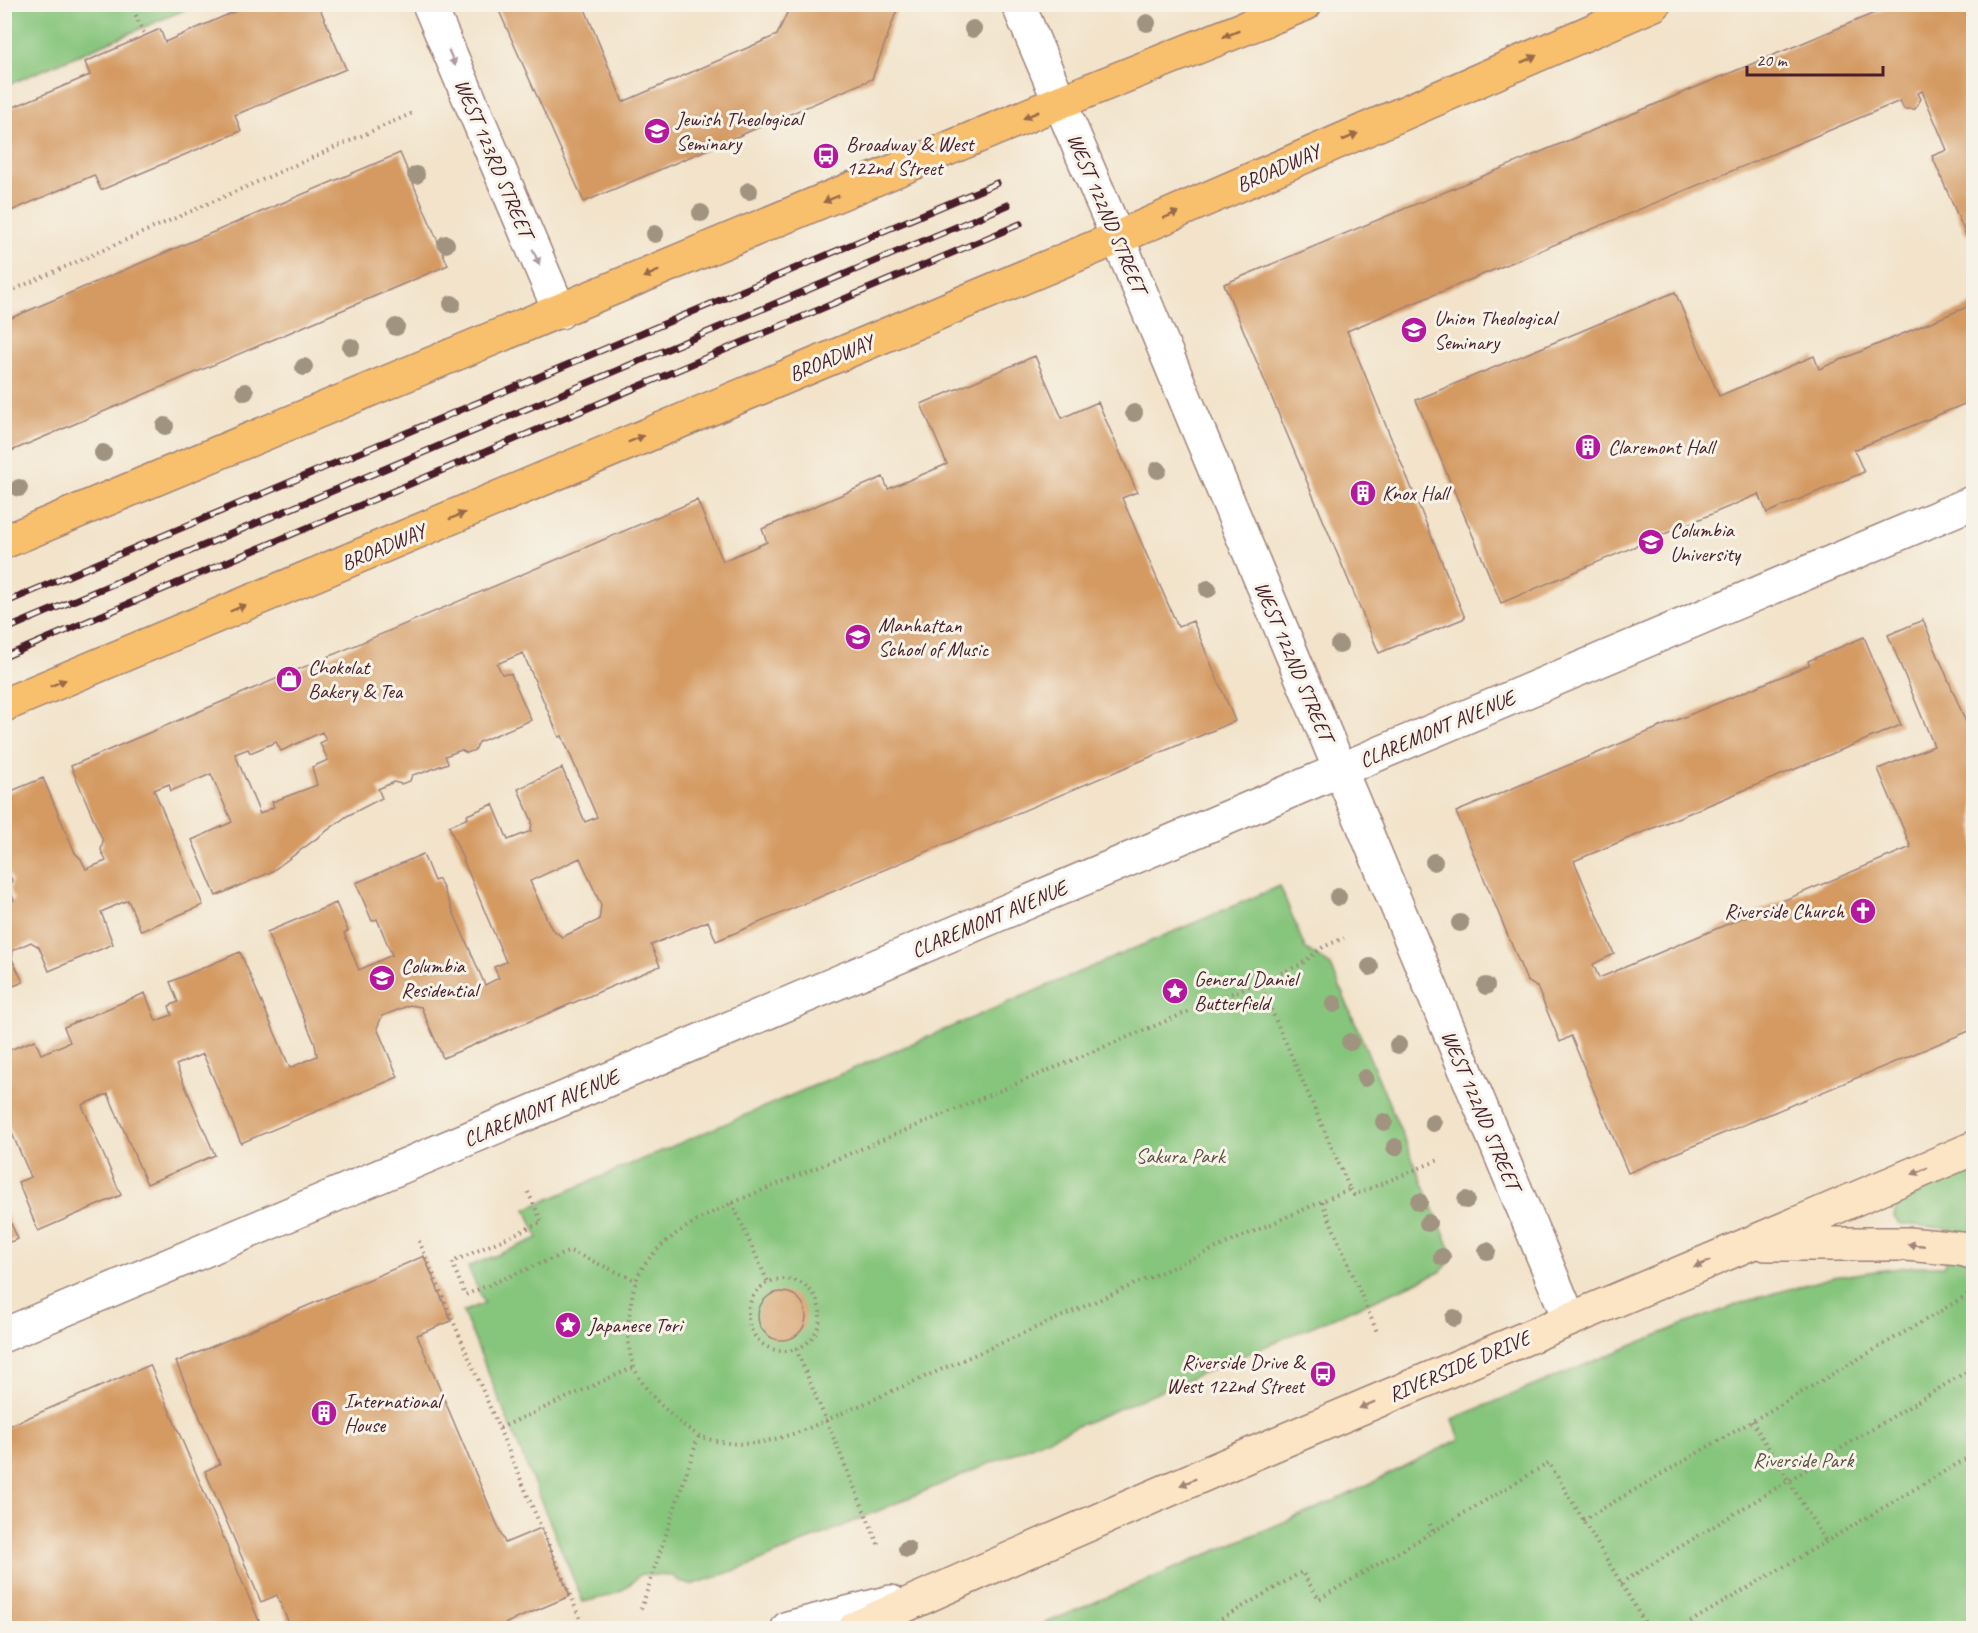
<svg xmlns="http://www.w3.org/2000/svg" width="1978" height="1633" font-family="Caveat,sans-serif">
<rect width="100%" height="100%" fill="#f7f3e8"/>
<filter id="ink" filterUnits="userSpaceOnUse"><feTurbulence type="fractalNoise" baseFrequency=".0167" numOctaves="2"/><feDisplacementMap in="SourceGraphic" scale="12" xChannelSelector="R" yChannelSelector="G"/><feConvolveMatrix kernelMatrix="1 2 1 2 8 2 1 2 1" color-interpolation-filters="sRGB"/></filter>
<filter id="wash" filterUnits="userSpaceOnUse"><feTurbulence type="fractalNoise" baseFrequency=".008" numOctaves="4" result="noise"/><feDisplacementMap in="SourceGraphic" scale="24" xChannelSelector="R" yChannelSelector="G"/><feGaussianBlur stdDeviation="1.35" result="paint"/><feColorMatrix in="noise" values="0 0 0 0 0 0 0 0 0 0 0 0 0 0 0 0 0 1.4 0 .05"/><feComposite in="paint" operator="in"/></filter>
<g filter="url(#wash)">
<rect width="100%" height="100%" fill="#f2e3ca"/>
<g fill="#86c57c" stroke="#687254" stroke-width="1.5">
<polygon points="5,4 196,4 196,5 5,86"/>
<path d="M1280,886L1305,948L1331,966L1451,1250L1448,1264L1440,1272L751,1565L691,1585L680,1582L673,1576L640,1574C622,1596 610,1595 583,1602L463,1312L484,1303L468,1267L538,1238L526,1209Z"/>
<polygon points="1973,1170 1973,1628 1034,1628 1343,1497 1460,1439 1453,1419 1682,1325 1750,1300 1833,1277 1915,1266 1945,1266 1951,1229 1900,1224 1894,1217 1897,1203"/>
</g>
<g id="blocks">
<g fill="#d49a62" fill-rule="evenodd">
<polygon points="252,4 318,4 346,69 235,115 241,131 101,190 94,175 4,214 4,111 90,75 85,62 160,29 165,42"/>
<polygon points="496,4 583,4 623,102 777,35 791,4 899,4 872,79 584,202"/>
<polygon points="1896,4 1974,4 1974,232 1966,235 1932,156 1947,150 1922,91 1918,93 1921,99 1915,109 1904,109 1900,101 1347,331 1465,618 1379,653 1224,284"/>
<polygon points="400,153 448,265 4,454 4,321"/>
<polygon points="1675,292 1719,396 1814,356 1819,369 1974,304 1974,400 1854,450 1864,472 1767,513 1759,494 1501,603 1416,400"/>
<path d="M1035,356L1062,418L1098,402L1137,492L1122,498L1178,627L1193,621L1235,721L716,941L708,921L651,945L660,966L443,1058L421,1007L410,1005L382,1016L377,1028L398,1077L241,1143L203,1054L176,1065L215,1155L147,1184L108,1094L82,1105L121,1195L38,1231L18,1182L31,1177L4,1115V1052L35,1040L41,1054L70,1042L64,1027L145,993L156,1021L172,1015L169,1006L178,1002L170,982L240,952L290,1068L317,1056L315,1044L267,932L336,903L348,931L344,933L359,970L392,955L377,919L372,921L356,883L423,854L434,881L439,879L485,985L499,978L494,967L506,962L449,826L468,818L467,815L493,804L508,840L531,831L532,821L518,789L562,768L585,822L597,817L562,736L559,737L523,653L497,664L502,674H511L531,720L479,742L475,750L467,753L461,750L445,756L448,763L422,773H419L412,775L410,781L401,784L394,782L378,789L382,798L347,816L271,872L216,896L192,840L232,822L211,774L171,791L169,784L154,790L203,905L141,931L128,900L101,912L113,944L49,971L39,947L31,942L13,950L12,959L23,982L4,990V904L14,900L10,889L12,880L4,864V794L43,778L75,853L81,859L86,869L106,861L101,850L103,841L71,766L697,500L723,561L767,542L762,529L883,477L888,489L947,464L921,404ZM322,732L326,740L320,743L328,760L312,767L317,785L272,802L274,807L260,814L235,754L248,749L250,753L276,742L281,751ZM580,858L601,905L599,920L562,937L551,928L530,881Z"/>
<polygon points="1923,620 1974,741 1974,1029 1628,1173 1571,1036 1560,1042 1537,987 1527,981 1456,812 1809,665 1808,661 1864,637 1901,725 1574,861 1614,954 1593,964 1599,978 1911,847 1878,769 1934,746 1888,635"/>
<polygon points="4,1208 18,1239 4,1244"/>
<polygon points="424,1256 451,1321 417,1335 505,1543 541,1528 570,1596 495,1628 291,1628 277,1595 261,1602 205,1471 220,1464 176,1362"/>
<circle cx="782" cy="1316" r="24"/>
<polygon points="150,1365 262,1628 4,1628 4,1428"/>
</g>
</g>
</g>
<g filter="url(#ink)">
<use href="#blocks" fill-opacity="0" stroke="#9e817a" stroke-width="1.5"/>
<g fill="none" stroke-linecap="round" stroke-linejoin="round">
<defs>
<g id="minor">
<polyline points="429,4 560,312"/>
<polyline points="1018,4 1139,288 1569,1318"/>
<polyline points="4,1335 1974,502"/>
<polyline points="788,1628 891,1602"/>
</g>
<g id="secondary">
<polyline points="1766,1244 1907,1244 1961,1249 1974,1253"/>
<path d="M855,1628C1224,1461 1601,1309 1974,1148"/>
</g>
<g id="primary">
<polyline points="4,542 1060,102 1305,4"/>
<polyline points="4,705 1117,238 1654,4"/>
</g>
</defs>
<use href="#minor" stroke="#9e817a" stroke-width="36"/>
<use href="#secondary" stroke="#9e817a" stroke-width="36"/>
<use href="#primary" stroke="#9e817a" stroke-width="36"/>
<g stroke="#9e817a" stroke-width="4" stroke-dasharray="1.5 4.5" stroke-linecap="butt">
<polyline points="131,4 145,36"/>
<polyline points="4,294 415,112"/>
<path d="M1259,982L1350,1189L802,1431C768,1442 744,1449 708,1439C695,1435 684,1426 674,1417C636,1384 623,1359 630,1309C632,1296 634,1282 641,1270C661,1237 699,1219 732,1203L1259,982L1300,965L1323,947L1344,938"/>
<polyline points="1350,1189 1354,1195 1439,1160"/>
<polyline points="528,1192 542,1222 452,1262 465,1295 570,1251 637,1281"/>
<polyline points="1322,1202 1377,1332"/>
<polyline points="732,1203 768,1282"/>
<polyline points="419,1241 582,1623"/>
<circle cx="784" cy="1315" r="36"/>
<polyline points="796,1349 879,1546"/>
<polyline points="1752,1421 1826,1542"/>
<polyline points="500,1428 634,1367"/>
<polyline points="1583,1520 1968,1295"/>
<polyline points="1430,1524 1433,1532"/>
<polyline points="1621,1583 1974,1367"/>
<polyline points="641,1609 699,1435"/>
<polyline points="1206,1628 1302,1572 1319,1599 1549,1463 1648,1628"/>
<polyline points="1680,1628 1974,1454"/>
</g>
<use href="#minor" stroke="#fff" stroke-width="33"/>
<use href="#secondary" stroke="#fce5c4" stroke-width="33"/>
<use href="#primary" stroke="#f8bf6c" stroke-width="33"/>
<defs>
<g id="rail">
<polyline points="4,603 997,183"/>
<polyline points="4,630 1008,205"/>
<polyline points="4,657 1020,224"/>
</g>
</defs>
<use href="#rail" stroke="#4a1f2b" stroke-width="7"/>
<use href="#rail" stroke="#f7f3e8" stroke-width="4.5" stroke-dasharray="14" stroke-linecap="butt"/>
</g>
<g fill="#a09380">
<circle cx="1147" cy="23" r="9"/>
<circle cx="973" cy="29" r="9"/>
<circle cx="416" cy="175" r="9"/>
<circle cx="749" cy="191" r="9"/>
<circle cx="701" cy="213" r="9"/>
<circle cx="655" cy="234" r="9"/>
<circle cx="446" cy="244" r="9"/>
<circle cx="452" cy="304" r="9"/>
<circle cx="396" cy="327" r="9"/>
<circle cx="351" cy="347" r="9"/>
<circle cx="304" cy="367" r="9"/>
<circle cx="245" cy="392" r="9"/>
<circle cx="1134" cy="413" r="9"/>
<circle cx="165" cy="426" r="9"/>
<circle cx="103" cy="453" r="9"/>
<circle cx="1158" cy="470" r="9"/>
<circle cx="19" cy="488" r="9"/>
<circle cx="1208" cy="589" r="9"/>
<circle cx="1339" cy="645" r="9"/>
<circle cx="1434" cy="862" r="9"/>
<circle cx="1338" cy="897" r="9"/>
<circle cx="1460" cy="923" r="9"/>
<circle cx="1370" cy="967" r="9"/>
<circle cx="1486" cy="986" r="9"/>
<circle cx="1334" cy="1004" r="9"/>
<circle cx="1350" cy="1042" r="9"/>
<circle cx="1398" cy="1045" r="9"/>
<circle cx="1365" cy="1078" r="9"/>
<circle cx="1384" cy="1122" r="9"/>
<circle cx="1433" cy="1123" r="9"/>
<circle cx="1395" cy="1147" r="9"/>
<circle cx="1466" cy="1200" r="9"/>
<circle cx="1419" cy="1202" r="9"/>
<circle cx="1428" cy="1223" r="9"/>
<circle cx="1487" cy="1251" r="9"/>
<circle cx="1442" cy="1257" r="9"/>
<circle cx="1454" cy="1318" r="9"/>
<circle cx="907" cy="1549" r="9"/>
</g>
<defs><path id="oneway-solid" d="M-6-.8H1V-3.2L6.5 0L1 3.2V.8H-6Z" transform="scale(1.5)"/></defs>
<g fill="#986748">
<use href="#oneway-solid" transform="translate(1231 34) rotate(158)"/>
<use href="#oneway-solid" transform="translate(1529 59) rotate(-24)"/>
<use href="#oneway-solid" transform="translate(1031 115) rotate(156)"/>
<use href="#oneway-solid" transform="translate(1350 137) rotate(-24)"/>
<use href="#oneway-solid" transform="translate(831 199) rotate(157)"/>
<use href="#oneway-solid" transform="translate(1171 215) rotate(-23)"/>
<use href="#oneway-solid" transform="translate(651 274) rotate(157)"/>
<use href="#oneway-solid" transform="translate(636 439) rotate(-23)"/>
<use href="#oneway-solid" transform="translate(457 516) rotate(-23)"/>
<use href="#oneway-solid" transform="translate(238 608) rotate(-23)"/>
<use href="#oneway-solid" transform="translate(58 683) rotate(-23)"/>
</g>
<g fill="#ae9aa0">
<use href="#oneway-solid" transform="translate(452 58) rotate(67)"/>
<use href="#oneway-solid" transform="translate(536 257) rotate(67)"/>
</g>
<g fill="#a38278">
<use href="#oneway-solid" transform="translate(1920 1171) rotate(157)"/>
<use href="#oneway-solid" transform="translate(1916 1245) rotate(-175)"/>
<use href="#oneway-solid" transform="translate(1702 1264) rotate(158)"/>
<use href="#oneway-solid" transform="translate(1367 1405) rotate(157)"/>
<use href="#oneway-solid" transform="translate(1188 1482) rotate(157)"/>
</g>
</g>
<defs>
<symbol id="university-disc" viewBox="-11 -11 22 22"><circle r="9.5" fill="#b5179e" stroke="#f7f3e8"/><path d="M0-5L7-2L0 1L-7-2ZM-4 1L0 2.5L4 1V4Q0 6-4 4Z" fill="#fff"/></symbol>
<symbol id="bus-disc" viewBox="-11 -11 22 22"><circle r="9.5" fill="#b5179e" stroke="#f7f3e8"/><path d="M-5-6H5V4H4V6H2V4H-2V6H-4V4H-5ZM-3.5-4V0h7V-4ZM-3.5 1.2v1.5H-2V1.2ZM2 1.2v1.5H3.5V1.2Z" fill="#fff"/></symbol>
<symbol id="building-disc" viewBox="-11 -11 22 22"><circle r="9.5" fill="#b5179e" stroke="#f7f3e8"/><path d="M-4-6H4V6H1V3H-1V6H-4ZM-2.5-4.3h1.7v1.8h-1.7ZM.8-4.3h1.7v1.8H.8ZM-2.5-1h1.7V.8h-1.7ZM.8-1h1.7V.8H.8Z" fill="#fff"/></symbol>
<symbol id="shop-disc" viewBox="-11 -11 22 22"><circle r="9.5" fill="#b5179e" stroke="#f7f3e8"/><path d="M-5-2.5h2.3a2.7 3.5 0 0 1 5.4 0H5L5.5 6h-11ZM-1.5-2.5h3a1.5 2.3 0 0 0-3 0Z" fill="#fff"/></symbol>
<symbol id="church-disc" viewBox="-11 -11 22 22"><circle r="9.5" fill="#b5179e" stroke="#f7f3e8"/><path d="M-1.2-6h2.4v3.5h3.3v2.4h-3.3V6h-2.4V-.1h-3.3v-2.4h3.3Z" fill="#fff"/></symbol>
<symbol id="sight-disc" viewBox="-11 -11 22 22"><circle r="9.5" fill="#b5179e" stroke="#f7f3e8"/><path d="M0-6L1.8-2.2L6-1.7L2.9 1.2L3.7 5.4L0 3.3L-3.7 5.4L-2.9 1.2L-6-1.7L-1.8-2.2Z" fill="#fff"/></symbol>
</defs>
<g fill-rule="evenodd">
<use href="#university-disc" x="642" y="116" width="30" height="30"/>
<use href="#bus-disc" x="811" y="141" width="30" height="30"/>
<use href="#university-disc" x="1399" y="315" width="30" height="30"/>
<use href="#building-disc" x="1573" y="432" width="30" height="30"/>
<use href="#building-disc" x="1348" y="478" width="30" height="30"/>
<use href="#university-disc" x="1636" y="527" width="30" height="30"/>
<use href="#university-disc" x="843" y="622" width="30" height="30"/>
<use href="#shop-disc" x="274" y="664" width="30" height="30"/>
<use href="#church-disc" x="1848" y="896" width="30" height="30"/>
<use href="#university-disc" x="367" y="963" width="30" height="30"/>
<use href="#sight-disc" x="1160" y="976" width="30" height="30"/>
<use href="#sight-disc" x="553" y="1310" width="30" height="30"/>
<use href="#bus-disc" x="1308" y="1359" width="30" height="30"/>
<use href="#building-disc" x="309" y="1398" width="30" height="30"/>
</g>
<g text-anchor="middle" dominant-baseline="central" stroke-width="6" stroke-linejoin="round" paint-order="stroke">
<g font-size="21" fill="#4a1f2b" stroke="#f7f3e8" text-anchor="start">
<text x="676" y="119">Jewish Theological<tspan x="676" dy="24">Seminary</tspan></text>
<text x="846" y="144">Broadway &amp; West<tspan x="846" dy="24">122nd Street</tspan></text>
<text x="1434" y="318">Union Theological<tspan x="1434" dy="24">Seminary</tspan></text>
<text x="1608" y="447">Claremont Hall</text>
<text x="1382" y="493">Knox Hall</text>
<text x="1670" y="530">Columbia<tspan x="1670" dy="24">University</tspan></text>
<text x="878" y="625">Manhattan<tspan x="878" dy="24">School of Music</tspan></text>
<text x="308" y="667">Chokolat<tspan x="308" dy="24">Bakery &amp; Tea</tspan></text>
<text x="1844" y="911" text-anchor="end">Riverside Church</text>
<text x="401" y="966">Columbia<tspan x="401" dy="24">Residential</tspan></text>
<text x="1194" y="979">General Daniel<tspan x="1194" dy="24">Butterfield</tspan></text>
<text x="588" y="1325">Japanese Tori</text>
<text x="1304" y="1362" text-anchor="end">Riverside Drive &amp;<tspan x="1304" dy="24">West 122nd Street</tspan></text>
<text x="344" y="1401">International<tspan x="344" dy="24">House</tspan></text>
</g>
<g font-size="21" fill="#4a1f2b" stroke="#f7f3e8">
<text transform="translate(494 158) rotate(67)">WEST 123RD STREET</text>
<text transform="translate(1278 168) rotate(-24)">BROADWAY</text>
<text transform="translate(1107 213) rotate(67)">WEST 122ND STREET</text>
<text transform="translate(831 358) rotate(-23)">BROADWAY</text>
<text transform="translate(383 547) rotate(-23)">BROADWAY</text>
<text transform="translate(1294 661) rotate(67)">WEST 122ND STREET</text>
<text transform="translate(1437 729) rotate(-23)">CLAREMONT AVENUE</text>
<text transform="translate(989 919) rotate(-23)">CLAREMONT AVENUE</text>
<text transform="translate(541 1108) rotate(-23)">CLAREMONT AVENUE</text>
<text transform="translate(1481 1110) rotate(67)">WEST 122ND STREET</text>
<text transform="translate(1459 1366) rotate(-23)">RIVERSIDE DRIVE</text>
</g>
<g font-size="21" fill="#5c5143" stroke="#f7f3e8">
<text x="1180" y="1156">Sakura Park</text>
<text x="1803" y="1460">Riverside Park</text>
</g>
</g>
<rect width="1978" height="1633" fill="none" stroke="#f7f3e8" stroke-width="24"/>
<path d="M1747 66v9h136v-9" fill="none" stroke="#4a1f2b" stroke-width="3"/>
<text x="1756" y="66" font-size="18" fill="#4a1f2b" stroke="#f7f3e8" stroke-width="4.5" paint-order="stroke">20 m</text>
</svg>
